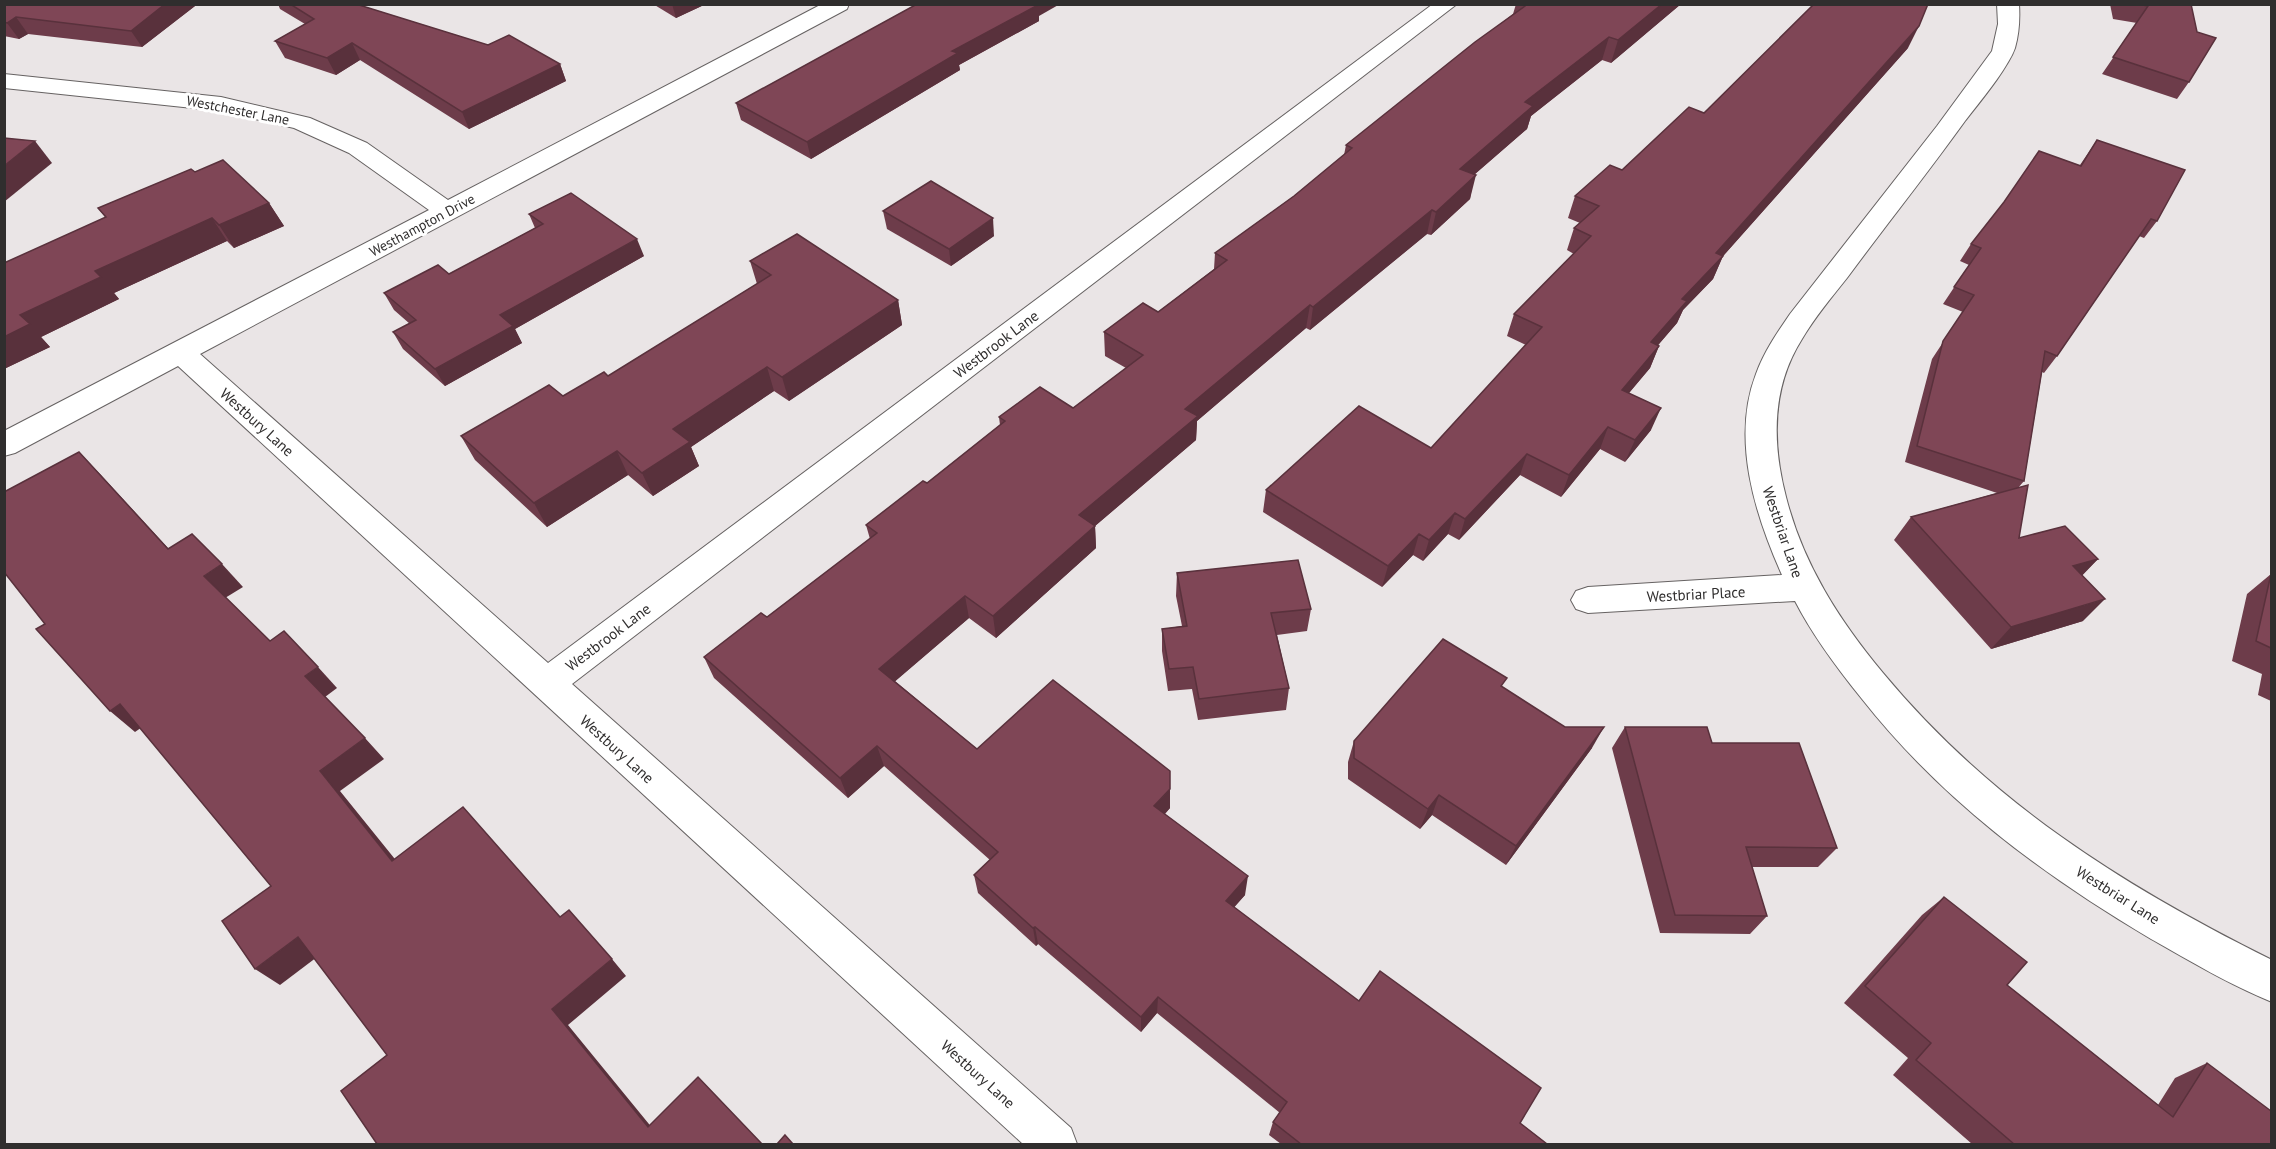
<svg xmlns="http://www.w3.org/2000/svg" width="2276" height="1149" font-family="'PT Sans',sans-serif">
<rect width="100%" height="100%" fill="#eae5e6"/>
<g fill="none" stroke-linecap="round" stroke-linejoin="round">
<defs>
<g id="street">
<polygon points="822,4 849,4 847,9 200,354 548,663 1433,4 1457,4 572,684 1071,1128 1077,1144 1023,1144 178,366 15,453 4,456 4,431 429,210 349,153 294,128 221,111 4,88 4,74 221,97 310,118 367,143 448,200"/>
<path d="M1997,4H2019C2020,20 2019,34 2015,48C2008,68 1979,103 1965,121C1927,174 1886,225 1847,278C1831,298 1815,317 1802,339C1771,388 1772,443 1786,497C1803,564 1839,620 1883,673C1990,802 2123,886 2272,960V1002C2230,985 2190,961 2151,939C2041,874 1941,799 1862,699C1837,668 1813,636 1795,601L1588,613L1576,609L1571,600L1576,591L1588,587L1782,575C1755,515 1731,439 1756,374C1764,352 1777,333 1790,314L1937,126L1992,51L1998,24Z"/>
</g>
</defs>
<use href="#street" stroke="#666262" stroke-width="2"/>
<use href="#street" fill="#fff" fill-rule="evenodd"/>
</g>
<g fill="#6d3c4a">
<polygon points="4,4 195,6 142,47 28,34 19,39 4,36"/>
<polygon points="278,4 356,4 488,45 560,64 566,81 469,129 360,60 336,75 285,58 275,41 305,24 280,9"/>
<polygon points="653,4 706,4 676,18"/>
<polygon points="1516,4 1681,4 1611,63 1602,60 1531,116 1527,129 1474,175 1470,199 1431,235 1427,234 1310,330 1306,328 1197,421 1196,440 1095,526 1096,548 996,638 969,618 895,681 977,749 1170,808 1165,814 1245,895 1234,907 1520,1123 1547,1144 1281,1144 1269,1135 1273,1122 1280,1113 1157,1013 1141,1032 1038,944 1036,946 978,893 974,875 990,860 884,766 848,798 714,678 704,657 767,617 870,539 866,525 927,483 1000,425 999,417 1073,408 1126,368 1105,356 1104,332 1158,312 1214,269 1215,253 1294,196 1344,155 1346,145 1513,14"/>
<polygon points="2110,4 2191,4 2189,82 2177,99 2102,74 2137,23 2113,19"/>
<polygon points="1039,16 1039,21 959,65 960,70 811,159 741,120 736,103"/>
<polygon points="1908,48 1723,256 1713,279 1683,310 1677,323 1658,345 1659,346 1650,368 1629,393 1651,430 1625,462 1600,449 1561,497 1520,475 1459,540 1448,534 1423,561 1413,555 1382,587 1263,512 1266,490 1431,448 1526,345 1507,336 1514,314 1574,254 1567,250 1574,228 1580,223 1568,218 1575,196 1622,170 1704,113"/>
<polygon points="2097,140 2157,221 2144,238 2139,236 2057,356 2044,373 2042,372 2024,481 2018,488 2019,538 2098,559 2082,575 2083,621 1991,649 1894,540 1911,517 1997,493 1905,462 1932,359 1963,312 1943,304 1969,265 1960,261 1971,244 2080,165"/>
<polygon points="195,172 269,203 284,226 234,248 227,241 114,293 119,299 41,337 50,347 4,369 105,217 98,208"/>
<polygon points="883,211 994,236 951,266 887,229"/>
<polygon points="529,214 644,256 515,329 522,343 445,386 403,349 393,332 410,324 394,310 384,293 449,274 535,228"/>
<polygon points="750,261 898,300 902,325 789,401 774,391 691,447 699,466 653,496 628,475 547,527 475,460 461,436 563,396 608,376 757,284"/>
<polygon points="1177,573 1311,609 1307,631 1277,635 1289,688 1286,710 1198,720 1192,689 1168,691 1162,651 1162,629 1182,626 1176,596"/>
<polygon points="2271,574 2271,701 2258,695 2262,674 2232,661 2247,594"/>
<polygon points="1503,688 1592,748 1506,865 1432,815 1420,829 1348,779 1348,762 1354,741"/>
<polygon points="1625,727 1712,743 1837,848 1818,867 1752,867 1767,916 1750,934 1660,933 1612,748"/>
<polygon points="1944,897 2007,985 2158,1105 2175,1078 2207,1063 2271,1144 1972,1144 1893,1075 1908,1058 1844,1003 1922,915"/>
</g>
<g fill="#59313c">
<polygon points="165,4 195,4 195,6 142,47 131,31"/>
<polygon points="672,4 706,4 676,18"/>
<polygon points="1033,4 1060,4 1039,16 1039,21 959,65 960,70 811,159 807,142 952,51"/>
<polygon points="1662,4 1681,4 1611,63 1618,40"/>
<polygon points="16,17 28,34 19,39 7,23"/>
<polygon points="1919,26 1908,48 1717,263 1723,256 1713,279 1683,310 1677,323 1642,364 1651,342 1716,253"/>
<polygon points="1609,37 1602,60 1531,116 1527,129 1454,192 1460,169 1525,102"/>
<polygon points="352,43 360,60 336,75 327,58"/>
<polygon points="560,64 566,81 469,129 462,112"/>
<polygon points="35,141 52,163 4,202 4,166"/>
<polygon points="1476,175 1470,199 1431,235 1436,212"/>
<polygon points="269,203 284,226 234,248 219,225"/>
<polygon points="1432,210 1427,234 1310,330 1313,307"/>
<polygon points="212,218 227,241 114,293 119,299 41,337 50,347 4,369 4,337 20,315 95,271"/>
<polygon points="993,218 994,236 951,266 949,249"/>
<polygon points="637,239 644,256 515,329 522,343 445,386 435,369 500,315"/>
<polygon points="898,300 902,325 789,401 782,377"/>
<polygon points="1310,305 1306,328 1197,421 1196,440 1095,526 1096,548 996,638 993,616 1079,515 1185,409"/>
<polygon points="1659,346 1650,368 1613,412 1622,390"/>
<polygon points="767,367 774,391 691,447 699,466 653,496 642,473 673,429"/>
<polygon points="1661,408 1651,430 1625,462 1635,440"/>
<polygon points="1608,427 1600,449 1561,497 1569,475"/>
<polygon points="617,451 628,475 547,527 534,503"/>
<polygon points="79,452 101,475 189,571 168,549"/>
<polygon points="1527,454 1520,475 1459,540 1465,519"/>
<polygon points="1455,513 1448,534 1423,561 1429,540"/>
<polygon points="1419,534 1413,555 1382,587 1388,566"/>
<polygon points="2098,559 2076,582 2073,566"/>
<polygon points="222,564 243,587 225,598 204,576"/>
<polygon points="965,596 969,618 885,690 879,669"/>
<polygon points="2105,599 2083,621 1991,649 2011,627"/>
<polygon points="318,667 337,688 325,697 305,676"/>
<polygon points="120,704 145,725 135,732 110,711"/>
<polygon points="1604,727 1592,748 1506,865 1516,846"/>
<polygon points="365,738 384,759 340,791 411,879 392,861 320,771"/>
<polygon points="877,746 884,766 848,798 840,778"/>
<polygon points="1170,789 1170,808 1154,825 1154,806"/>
<polygon points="1439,795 1432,815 1420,829 1428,809"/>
<polygon points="1248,876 1245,895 1224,919 1226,901"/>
<polygon points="1035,927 1038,944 1036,946 1033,928"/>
<polygon points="298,937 321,954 280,985 255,969"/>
<polygon points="612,959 626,976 568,1025 662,1140 648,1127 552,1009"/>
<polygon points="1158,997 1157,1013 1141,1032 1141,1017"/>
</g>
<g fill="#7f4656" stroke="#59313c" stroke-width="1.5">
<polygon points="4,4 165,4 131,31 16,17 7,23 4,22"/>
<polygon points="290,4 356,4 488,45 509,35 560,64 462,112 352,43 327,58 275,41 314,19"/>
<polygon points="917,4 1038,5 952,51 958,53 807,142 736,103"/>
<polygon points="1520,4 1662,4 1618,40 1609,37 1525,102 1533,106 1460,169 1476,175 1436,212 1432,210 1313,307 1310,305 1185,409 1198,416 1079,515 1095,526 993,616 965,596 879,669 977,749 1053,680 1170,771 1170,789 1154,806 1248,876 1226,901 1359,1001 1380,971 1541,1088 1520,1123 1547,1144 1301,1144 1273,1122 1287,1102 1158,997 1141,1017 1035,927 1033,928 974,875 998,852 877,746 840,778 704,657 761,613 767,617 877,533 866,525 923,481 927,483 1005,421 999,417 1040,387 1073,408 1143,355 1104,332 1143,303 1158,312 1227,260 1215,253 1294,196 1352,148 1346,145 1475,42 1525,6"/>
<polygon points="1814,4 1928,4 1919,26 1716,253 1723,256 1682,299 1687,301 1651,342 1659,346 1622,390 1661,408 1635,440 1608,427 1569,475 1527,454 1465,519 1455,513 1429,540 1419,534 1388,566 1266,490 1359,406 1431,448 1542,327 1514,314 1591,236 1574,228 1599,206 1575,196 1610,165 1622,170 1689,107 1704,113"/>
<polygon points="2136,4 2191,4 2197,32 2216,38 2189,82 2113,57 2148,6"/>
<polygon points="4,138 35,141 4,166"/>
<polygon points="2097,140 2185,170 2157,221 2151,219 2057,356 2045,351 2024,481 1917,446 1943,341 1974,295 1954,287 1981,248 1971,244 2004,202 2039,151 2081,166"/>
<polygon points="223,160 269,203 219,225 212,218 95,271 101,277 20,315 30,324 4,337 4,263 106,217 98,208 191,169 195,172"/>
<polygon points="931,181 993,218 949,249 883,211"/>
<polygon points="571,193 637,239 500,315 513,326 435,369 393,332 416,320 384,293 438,265 449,274 543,224 529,214"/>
<polygon points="797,234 898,300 782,377 767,367 673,429 690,442 642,473 617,451 534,503 461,436 549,385 563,396 604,372 608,376 771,275 750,261"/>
<polygon points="79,452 168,549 192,534 222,564 204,576 270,641 284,631 318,667 305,676 365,738 320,771 392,861 463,807 560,917 569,910 612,959 552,1009 648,1127 698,1077 762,1144 377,1144 341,1091 387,1055 298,937 255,969 222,921 271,886 120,704 110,711 36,629 45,624 4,572 4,492"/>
<polygon points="2028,485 2019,538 2065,526 2098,559 2073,566 2105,599 2011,627 1911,517"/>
<polygon points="1298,560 1311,609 1271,613 1289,688 1199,699 1193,667 1169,669 1162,629 1187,626 1177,573"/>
<polygon points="2271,574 2271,648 2256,641"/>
<polygon points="1443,639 1507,678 1501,686 1565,727 1604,727 1516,846 1439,795 1428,809 1354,758 1354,741"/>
<polygon points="1625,727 1707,727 1712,743 1799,743 1837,848 1746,847 1767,916 1675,915"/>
<polygon points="1944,897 2027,962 2007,985 2173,1117 2207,1063 2271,1111 2271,1144 2014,1144 1916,1060 1931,1043 1865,986"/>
<polygon points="785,1135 793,1144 777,1144"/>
</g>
<g text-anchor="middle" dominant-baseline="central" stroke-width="6" stroke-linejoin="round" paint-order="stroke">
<g font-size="14" fill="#302e2e" stroke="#fff">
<text transform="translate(238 110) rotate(11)">Westchester Lane</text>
<text transform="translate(422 225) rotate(-28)">Westhampton Drive</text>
</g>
<g font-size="15" fill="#302e2e" stroke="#fff">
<text transform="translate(996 344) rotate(-37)">Westbrook Lane</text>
<text transform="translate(257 422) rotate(42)">Westbury Lane</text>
<text transform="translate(1783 532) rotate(71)">Westbriar Lane</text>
<text transform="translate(1696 594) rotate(-3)">Westbriar Place</text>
<text transform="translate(608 637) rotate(-37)">Westbrook Lane</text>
<text transform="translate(617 749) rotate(42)">Westbury Lane</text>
<text transform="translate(2118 895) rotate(32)">Westbriar Lane</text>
<text transform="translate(978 1074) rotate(42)">Westbury Lane</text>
</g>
</g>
<rect width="2276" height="1149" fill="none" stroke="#302e2e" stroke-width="12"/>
</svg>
